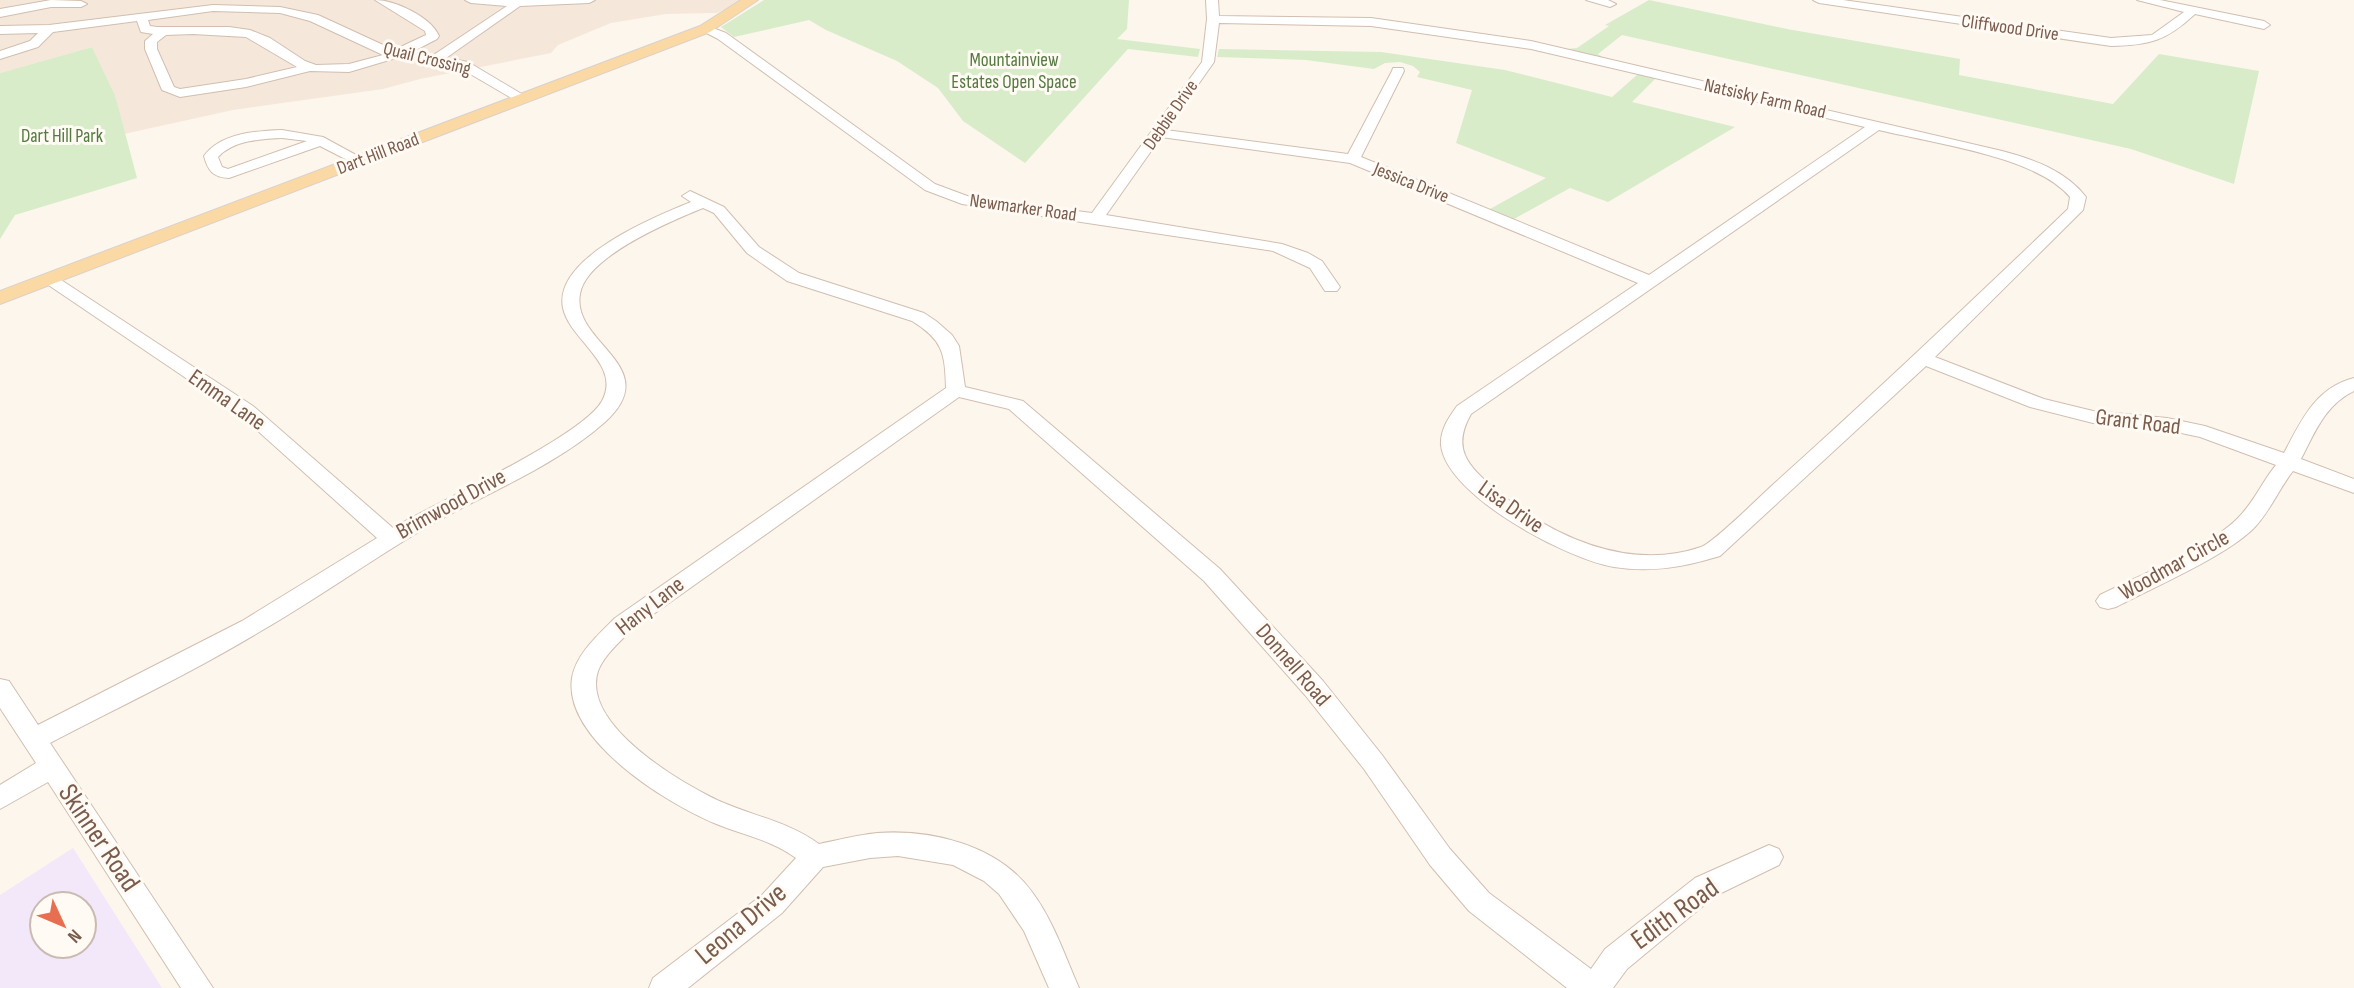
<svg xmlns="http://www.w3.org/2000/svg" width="2354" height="988" font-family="'Sofia Sans Condensed',sans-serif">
<rect width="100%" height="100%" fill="#fdf6ec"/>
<polygon fill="#f5e8da" points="0,0 744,0 717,13 666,14 611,23 558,45 551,53 420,79 383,89 233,110 124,134 115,95 92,47 0,73"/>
<path fill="#f3e8fa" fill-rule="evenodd" d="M73,848L162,988H0V895ZM42,904H84V946H42Z"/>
<g fill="#d8ecc9">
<polygon points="764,0 1129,0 1127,29 1117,39 1200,49 1198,57 1128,49 1025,163 963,121 938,88 897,61 826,30 809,20 734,37 721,27"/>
<polygon points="1649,0 1787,29 1960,59 1959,75 2113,104 2159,54 2259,71 2234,184 2131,149 1622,35 1598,54 1604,58 1567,49 1577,48 1609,26 1605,25"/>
<polygon points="92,47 115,95 137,178 15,215 0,239 0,73"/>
<polygon points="1219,49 1381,52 1505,70 1612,97 1638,74 1656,78 1632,102 1735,127 1608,202 1570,188 1514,219 1490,209 1546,178 1456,143 1472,90 1417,77 1420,72 1413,66 1400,62 1385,63 1374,69 1306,60 1217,57"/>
</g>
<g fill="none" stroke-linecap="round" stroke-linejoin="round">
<defs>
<g id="minor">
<polygon points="51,0 81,1 87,4 81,7 51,7 0,17 0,9"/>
<path d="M375,0C395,0 431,17 439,36L437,39L410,53L432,56L507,6L471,3L465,0H595L589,3L520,6L446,58L468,62L525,96V102L520,103L460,68L396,58L349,72L310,71L246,87L180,97L162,90L145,49V41L153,34L141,32L137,21L53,32L38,47L0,59V51L30,41L38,33L0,34V26L49,25L213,5L280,7L318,15L394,50L426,35L425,31ZM213,11L280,13L310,21L383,55L349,64L316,65L305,61L270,38L250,30L229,27H157L150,26L148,20ZM193,34L246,37L297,67L246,79L180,89L174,87L157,49V42L166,35Z"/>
<path d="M1206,0H1218L1219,16L1371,18L1531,41L2002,151C2033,159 2066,171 2086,197L2083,210L1935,357L2044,399L2093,411L2167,418L2205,426L2284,453C2301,421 2315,388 2354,378V391C2325,405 2315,432 2301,459L2354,479V493L2293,471C2278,490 2270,512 2253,529C2224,557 2154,587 2116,607L2108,609L2100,607L2096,601L2100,595C2138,576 2210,547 2238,518C2254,502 2262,482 2276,465L2200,437L2167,430L2093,423L2030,407L1926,366L1720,556C1684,567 1651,573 1614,567C1569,560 1446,496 1441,445C1440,430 1449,417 1457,406L1638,283L1350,163L1161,137L1106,215L1282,244L1308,253L1322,261L1340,287L1337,291H1325L1310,268L1273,251L962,204L925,190L718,39L699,29L705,25L726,33L935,184L970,197L1092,213L1202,62L1207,19ZM1219,23L1371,26L1531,49L1865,127L1649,275L1361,157L1404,71L1403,68H1393L1392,71L1348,154L1166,130L1214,62ZM1879,130C1931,143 2036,156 2070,197L2068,209C1972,301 1876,392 1777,481C1762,494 1715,542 1701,547C1628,572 1550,536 1495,489C1468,466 1451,449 1471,414Z"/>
<polygon points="1586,0 1608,0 1616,4 1610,7"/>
<path d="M1813,0H1843L2111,38L2152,35L2184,12L2137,0H2160L2264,21L2270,25L2264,29L2195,14C2166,41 2150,45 2111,46L1819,3Z"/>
<path d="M282,130L323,137L367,161L365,164H355L320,146L229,178C213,177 208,171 204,156C221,133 255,131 282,130ZM282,138L307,141L228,169L222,167L218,157C234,140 261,139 282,138Z"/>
<path d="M690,191L724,207L759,247L799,273L924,313L936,321L952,335L959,346L965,387L1023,401L1220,569L1323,681L1382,755L1450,849L1489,893L1591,969L1605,949L1695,878L1769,845L1779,849L1783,857L1779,865L1715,896L1627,969L1613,988H1567L1469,911L1430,865L1364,769L1305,695L1204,581L1009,409L959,397L631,630C620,642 604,655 598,671C581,724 678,781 717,800C752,816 787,821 819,844C838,840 858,835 877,833C932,829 998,845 1032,892C1053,920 1065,956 1079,988H1049L1024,931L999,894L984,881L953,865L898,856L870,858L823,867L782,913L688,988H649L653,978L762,895L796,858C770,839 742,835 714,823C666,803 563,739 572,678C576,654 598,635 615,618L946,388C945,353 943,340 912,321L787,281L747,253L714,213L703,208C671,221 586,256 580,294C571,344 666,366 605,422C556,466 484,494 427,527C371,560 318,598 261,631C193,672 121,706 50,743L213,988H181L48,782L0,809V785L36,763L0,708V679L9,681L38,725L242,621L377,538L239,414L41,280L43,276H55L253,406L393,528C435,503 582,437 602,401C622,364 570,341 563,308C553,258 654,217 691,202L682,196Z"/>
</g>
<polygon id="major" points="741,0 758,0 710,32 0,304 0,291 700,26"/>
</defs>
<use href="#minor" stroke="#d1beb0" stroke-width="2"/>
<use href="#major" stroke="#dad1cd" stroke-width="2"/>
<use href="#minor" fill="#fff" fill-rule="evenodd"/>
<use href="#major" fill="#fbd9a5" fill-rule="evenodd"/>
</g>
<g text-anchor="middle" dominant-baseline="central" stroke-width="6" stroke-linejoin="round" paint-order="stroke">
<g font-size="19" fill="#7a5c4d" stroke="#fffaf3">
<text transform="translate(2010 28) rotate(8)">Cliffwood Drive</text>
<text transform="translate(427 59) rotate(14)">Quail Crossing</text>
<text transform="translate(1765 99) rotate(13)">Natsisky Farm Road</text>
<text transform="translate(1171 115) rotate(-55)">Debbie Drive</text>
<text transform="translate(378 154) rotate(-21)">Dart Hill Road</text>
<text transform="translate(1411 183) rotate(22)">Jessica Drive</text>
<text transform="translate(1023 208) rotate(8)">Newmarker Road</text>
</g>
<g font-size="19" fill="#537a41" stroke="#fffaf3">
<text x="1014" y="60">Mountainview<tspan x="1014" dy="22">Estates Open Space</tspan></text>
<text x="62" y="136">Dart Hill Park</text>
</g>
<g font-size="23" fill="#7a5c4d" stroke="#fffaf3">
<text transform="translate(227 400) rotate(35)">Emma Lane</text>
<text transform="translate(2138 422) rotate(7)">Grant Road</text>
<text transform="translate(451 504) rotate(-29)">Brimwood Drive</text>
<text transform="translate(1511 507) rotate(35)">Lisa Drive</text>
<text transform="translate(2174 565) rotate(-29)">Woodmar Circle</text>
<text transform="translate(650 606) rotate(-38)">Hany Lane</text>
<text transform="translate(1293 665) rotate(49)">Donnell Road</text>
</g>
<g font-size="28" fill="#7a5c4d" stroke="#fffaf3">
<text transform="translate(99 838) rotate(56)">Skinner Road</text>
<text transform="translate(1675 914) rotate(-36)">Edith Road</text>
<text transform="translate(741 924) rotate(-40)">Leona Drive</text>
</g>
</g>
<g transform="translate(63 925) rotate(134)"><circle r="33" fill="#fffaf3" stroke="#cabbb1" stroke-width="2"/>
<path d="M0-5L12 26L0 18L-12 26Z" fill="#e76f51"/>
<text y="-10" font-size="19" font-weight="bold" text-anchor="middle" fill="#7a5c4d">N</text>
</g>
</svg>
